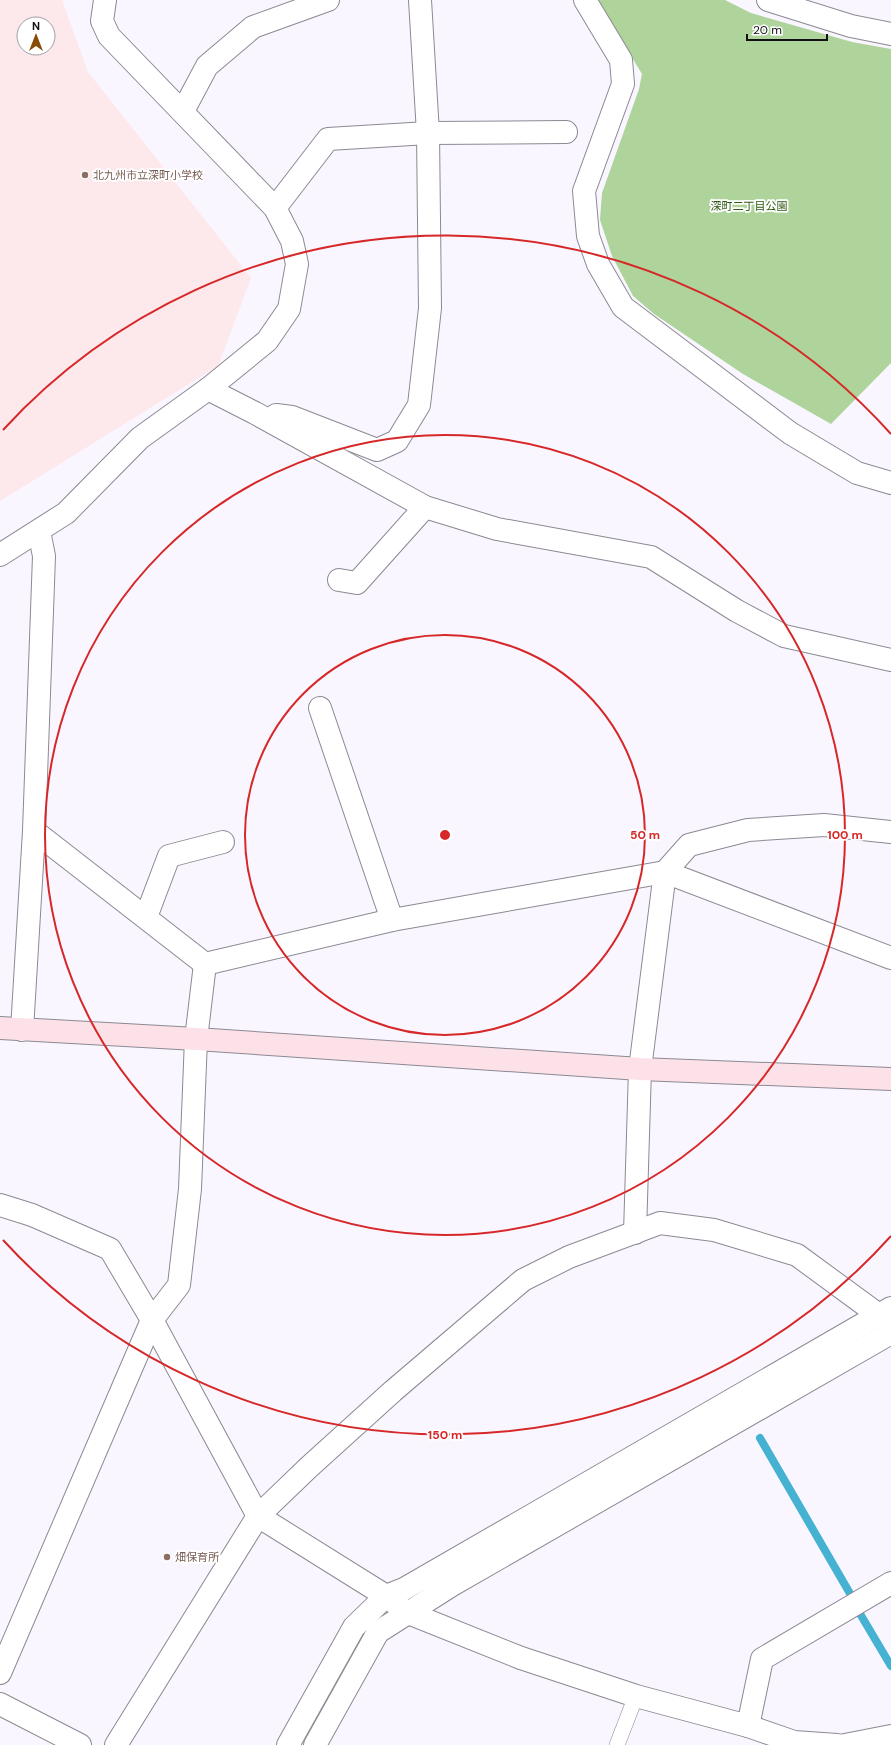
<svg xmlns="http://www.w3.org/2000/svg" width="891" height="1745" font-family="'DM Sans','Noto Sans JP',sans-serif">
<rect width="100%" height="100%" fill="#faf6ff"/>
<path fill="#fde8ec" fill-rule="evenodd" d="M0,0H62L88,72L251,278L218,366L0,501ZM24,24H48V48H24Z"/>
<polygon fill="#aed49c" points="597,0 725,0 751,13 852,42 891,49 891,363 831,424 743,374 654,314 633,296 612,256 600,220 602,193 639,89 642,74"/>
<g fill="none" stroke-linecap="round" stroke-linejoin="round">
<g stroke="#46b2d1" stroke-width="8">
<polyline points="760,1438 852,1597"/>
<polyline points="859,1612 891,1666"/>
</g>
<defs>
<polyline id="lane" points="617,1745 636,1696"/>
<g id="street">
<polyline points="585,0 621,60 623,84 584,191 588,236 598,264 623,307 790,433 857,473 891,483"/>
<polyline points="768,0 851,26 891,34"/>
<polyline points="183,111 207,66 253,27 328,0"/>
<polyline points="275,208 328,139 428,133 566,132"/>
<polyline points="208,389 255,413 425,507 497,529 651,557 737,611 784,636 891,660"/>
<polyline points="276,415 292,417 377,450 397,441 419,405 430,308 428,133 420,0"/>
<polyline points="0,555 66,513 140,438 208,389 267,341 289,309 297,264 292,241 275,208 109,36 102,21 105,0"/>
<polyline points="339,580 357,583 425,507"/>
<polyline points="320,708 392,920"/>
<polyline points="34,831 205,964"/>
<polyline points="146,917 169,856 223,842"/>
<polyline points="205,964 392,920 665,872 891,958"/>
<polyline points="22,1030 34,831 44,556 39,531"/>
<polyline points="0,1205 32,1215 110,1249 152,1320 258,1516 386,1596 406,1612 521,1658 636,1696 748,1726 794,1742 837,1745"/>
<polyline points="635,1233 640,1069 665,872 689,845 748,830 824,825 891,832"/>
<polyline points="0,1673 152,1320 179,1285 190,1189 196,1039 205,964"/>
<polyline points="0,1704 80,1745"/>
<polyline points="748,1726 762,1659 891,1583"/>
<polyline points="116,1745 258,1516 309,1467 393,1391 523,1280 569,1257 660,1223 714,1230 797,1255 891,1324"/>
<polyline points="288,1745 354,1627 386,1596 404,1589 891,1308"/>
<polyline points="315,1745 378,1632 452,1585 891,1333"/>
<polyline points="845,1745 891,1736"/>
</g>
<polyline id="secondary" points="0,1028 196,1039 640,1069 891,1079"/>
</defs>
<use href="#lane" stroke="#8c8992" stroke-width="16"/>
<use href="#street" stroke="#8c8992" stroke-width="24"/>
<use href="#secondary" stroke="#8c8992" stroke-width="24"/>
<use href="#lane" stroke="#fff" stroke-width="15"/>
<use href="#street" stroke="#fff" stroke-width="22"/>
<use href="#secondary" stroke="#fce2e8" stroke-width="22"/>
</g>
<g fill="none" stroke="#d62828" stroke-width="2">
<circle cx="445" cy="835" r="200"/>
<circle cx="445" cy="835" r="400"/>
<path d="M891 1236A600 600 0 0 1 3 1240M3 430A600 600 0 0 1 891 434"/>
</g>
<g fill="#8d6e63" stroke="#fff" stroke-width="1.5">
<circle cx="85" cy="175" r="4"/>
<circle cx="167" cy="1557" r="4"/>
</g>
<g text-anchor="middle" dominant-baseline="central" stroke-width="3.5" stroke-linejoin="round" paint-order="stroke">
<g font-size="11" fill="#785e54" stroke="#fff" text-anchor="start">
<text x="93" y="175">北九州市立深町小学校</text>
<text x="175" y="1557">畑保育所</text>
</g>
<g font-size="11" fill="#2e5913" stroke="#fff">
<text x="749" y="206">深町二丁目公園</text>
</g>
</g>
<circle cx="445" cy="835" r="6" fill="#d62828" stroke="#fff" stroke-width="2"/>
<g font-size="12" text-anchor="middle" font-weight="bold" fill="#d62828" stroke="#fff" stroke-width="3.5" stroke-linejoin="round" paint-order="stroke">
<text x="645" y="839">50 m</text>
<text x="845" y="839">100 m</text>
<text x="445" y="1439">150 m</text>
</g>
<g transform="translate(36 36)"><circle r="19" fill="#ffffff" stroke="#a0a0a1"/>
<path d="M0-3L7 15L0 10L-7 15Z" fill="#874c05"/>
<text y="-6" font-size="11" font-weight="bold" text-anchor="middle" fill="#121114">N</text>
</g>
<path d="M747 34v6h80v-6" fill="none" stroke="#121114" stroke-width="2"/>
<text x="753" y="34" font-size="12" fill="#121114" stroke="#ffffff" stroke-width="3" paint-order="stroke">20 m</text>
</svg>
